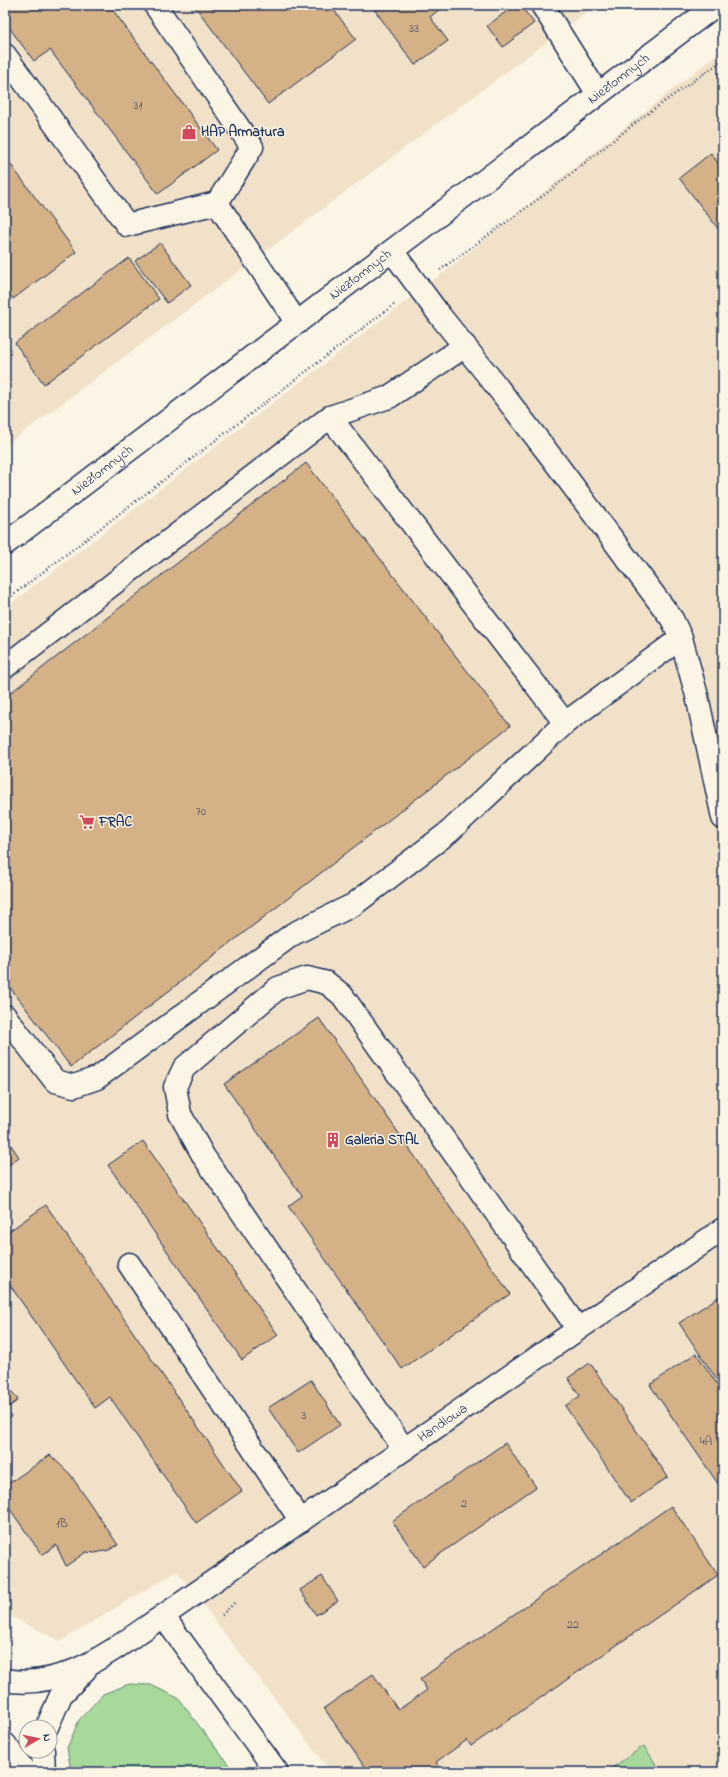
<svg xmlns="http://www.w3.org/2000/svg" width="728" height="1777" font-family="'Indie Flower',sans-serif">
<rect width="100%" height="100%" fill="#fcf5e5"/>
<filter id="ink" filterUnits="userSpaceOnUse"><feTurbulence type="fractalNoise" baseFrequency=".025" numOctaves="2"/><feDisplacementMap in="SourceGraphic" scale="8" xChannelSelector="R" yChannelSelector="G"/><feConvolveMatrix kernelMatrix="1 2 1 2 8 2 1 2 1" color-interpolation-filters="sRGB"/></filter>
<g filter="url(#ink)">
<g fill="#f0e1c8">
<polygon points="5,5 596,5 5,446"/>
<polygon points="723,49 723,1772 331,1772 177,1571 61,1641 5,1614 5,608 448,269"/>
</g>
<g fill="#a7d99a" stroke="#61847c">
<polygon points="129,1684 151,1685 178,1698 234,1772 71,1772 67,1748 79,1720 103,1694"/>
<polygon points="644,1746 661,1772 606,1772"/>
</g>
<g fill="#d4b186" stroke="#1b2f5e">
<polygon points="5,5 109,5 217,150 158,194 50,50 34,61 5,22"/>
<polygon points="194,5 330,5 356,39 268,104"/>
<polygon points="371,5 445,5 430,17 448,41 415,65"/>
<polygon points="515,5 520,5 534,23 503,47 487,26"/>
<polygon points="711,153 723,170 723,235 679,178"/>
<polygon points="5,157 76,252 13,299 5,288"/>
<polygon points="160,243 191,285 167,303 135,261"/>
<polygon points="129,258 159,299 44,384 15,343"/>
<polygon points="306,463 510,726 71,1067 5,981 5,697"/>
<polygon points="319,1018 510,1294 402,1369 288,1206 302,1196 224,1084"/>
<polygon points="5,1136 19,1157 5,1168"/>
<polygon points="143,1141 278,1335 242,1360 108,1165"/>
<polygon points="46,1205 242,1491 196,1523 110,1397 95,1408 5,1278 5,1234"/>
<polygon points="723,1294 723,1389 679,1323"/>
<polygon points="696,1353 723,1393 723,1491 650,1385"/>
<polygon points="590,1363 668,1477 631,1503 565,1406 580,1396 568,1378"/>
<polygon points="311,1380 340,1425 298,1453 268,1408"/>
<polygon points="5,1382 18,1400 5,1410"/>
<polygon points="505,1443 536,1487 423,1566 392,1521"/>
<polygon points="50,1455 70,1474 118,1545 109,1550 95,1553 86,1552 66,1566 56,1545 42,1555 5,1502 5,1486"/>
<polygon points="671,1506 718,1575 471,1746 467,1740 436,1762 441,1769 437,1772 368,1772 324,1708 373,1674 398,1710 427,1690 420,1679"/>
<polygon points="322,1576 338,1601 316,1615 300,1590"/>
</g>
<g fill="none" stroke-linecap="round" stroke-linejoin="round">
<defs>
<g id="minor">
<polyline points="542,5 598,94"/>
<polyline points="5,55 127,225 217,203 252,147 155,5"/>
<polyline points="217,203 297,323"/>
<polyline points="392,251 441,317 491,379 552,458 672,619 681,638 697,696 723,818"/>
<polyline points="330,417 565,723"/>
<path id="s1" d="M5,544L716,5"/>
<polyline points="5,667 330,417 389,397 465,346"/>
<polyline points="5,1016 55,1081 74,1086 97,1078 293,934 353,905 449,832 565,723 681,638"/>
<polyline points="129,1264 301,1521"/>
<polyline points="404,1449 204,1157 180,1114 175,1087 184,1068 278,988 307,978 327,983 342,995 578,1329"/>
<path id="s2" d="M277,1772L163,1616L723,1229"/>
</g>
<g id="major">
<path d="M5,1680C65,1691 116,1647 163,1616"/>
<polyline points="47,1727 61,1695 85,1670"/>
<polyline points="5,1744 25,1772"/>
<polyline points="43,1751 44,1772"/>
</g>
</defs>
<use href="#minor" stroke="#1b2f5e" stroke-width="25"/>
<use href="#major" stroke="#1b2f5e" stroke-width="25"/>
<g stroke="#1b2f5e" stroke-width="2.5" stroke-dasharray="1 3" stroke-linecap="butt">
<polyline points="440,270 548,192 644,116 723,60"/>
<polyline points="5,601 396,303"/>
<polyline points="222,1615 236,1601"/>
</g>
<use href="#minor" stroke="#fcf5e5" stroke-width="22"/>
<use href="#major" stroke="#fcf5e5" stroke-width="22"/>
</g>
</g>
<defs>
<symbol id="shop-bare" viewBox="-9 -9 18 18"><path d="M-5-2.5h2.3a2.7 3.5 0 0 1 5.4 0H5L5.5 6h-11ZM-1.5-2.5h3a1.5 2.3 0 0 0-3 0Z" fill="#d1495b" stroke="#fcf5e5" stroke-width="2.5" paint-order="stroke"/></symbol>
<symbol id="supermarket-bare" viewBox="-9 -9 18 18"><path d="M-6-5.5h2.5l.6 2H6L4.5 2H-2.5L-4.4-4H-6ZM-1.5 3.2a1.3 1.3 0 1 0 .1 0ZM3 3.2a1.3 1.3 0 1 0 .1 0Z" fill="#d1495b" stroke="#fcf5e5" stroke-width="2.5" paint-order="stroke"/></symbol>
<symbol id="building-bare" viewBox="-9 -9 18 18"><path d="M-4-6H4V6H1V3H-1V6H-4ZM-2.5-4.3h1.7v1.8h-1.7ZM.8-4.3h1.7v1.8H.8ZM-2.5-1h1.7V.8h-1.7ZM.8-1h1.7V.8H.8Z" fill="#d1495b" stroke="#fcf5e5" stroke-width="2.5" paint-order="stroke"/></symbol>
</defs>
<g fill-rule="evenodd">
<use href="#shop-bare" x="178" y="121" width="22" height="22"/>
<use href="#supermarket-bare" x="76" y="811" width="22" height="22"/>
<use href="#building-bare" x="322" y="1129" width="22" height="22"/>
</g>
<g text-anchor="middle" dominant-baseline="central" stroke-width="3" stroke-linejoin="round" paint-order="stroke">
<g font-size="12" fill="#495068">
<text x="414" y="29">33</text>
<text x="138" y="106">31</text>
<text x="201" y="812">70</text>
<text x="304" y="1416">3</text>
<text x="706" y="1442">4A</text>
<text x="464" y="1504">2</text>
<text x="62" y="1524">1B</text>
<text x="573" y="1625">22</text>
</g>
<g font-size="14" fill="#1b2f5e" stroke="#fcf5e5">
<text stroke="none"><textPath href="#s1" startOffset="770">Niezłomnych</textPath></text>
<text stroke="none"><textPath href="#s1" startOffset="446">Niezłomnych</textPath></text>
<text stroke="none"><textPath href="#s1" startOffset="122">Niezłomnych</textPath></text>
<text stroke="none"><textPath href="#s2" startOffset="533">Handlowa</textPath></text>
</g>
<g font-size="14" font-weight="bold" fill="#1b2f5e" stroke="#fcf5e5" text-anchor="start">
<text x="201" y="132">HAP Armatura</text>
<text x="99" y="822">FRAC</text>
<text x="345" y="1140">Galeria STAL</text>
</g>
</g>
<rect width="728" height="1777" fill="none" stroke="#fcf5e5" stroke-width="20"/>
<rect x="10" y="10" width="708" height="1757" fill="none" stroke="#1b2f5e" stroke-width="1.5" filter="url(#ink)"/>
<g transform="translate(38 1739) rotate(81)"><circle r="19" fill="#fcf5e5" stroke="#a2a6af"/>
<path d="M0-3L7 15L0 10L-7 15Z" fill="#d1495b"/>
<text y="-6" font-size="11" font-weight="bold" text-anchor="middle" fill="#1b2f5e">N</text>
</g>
</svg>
